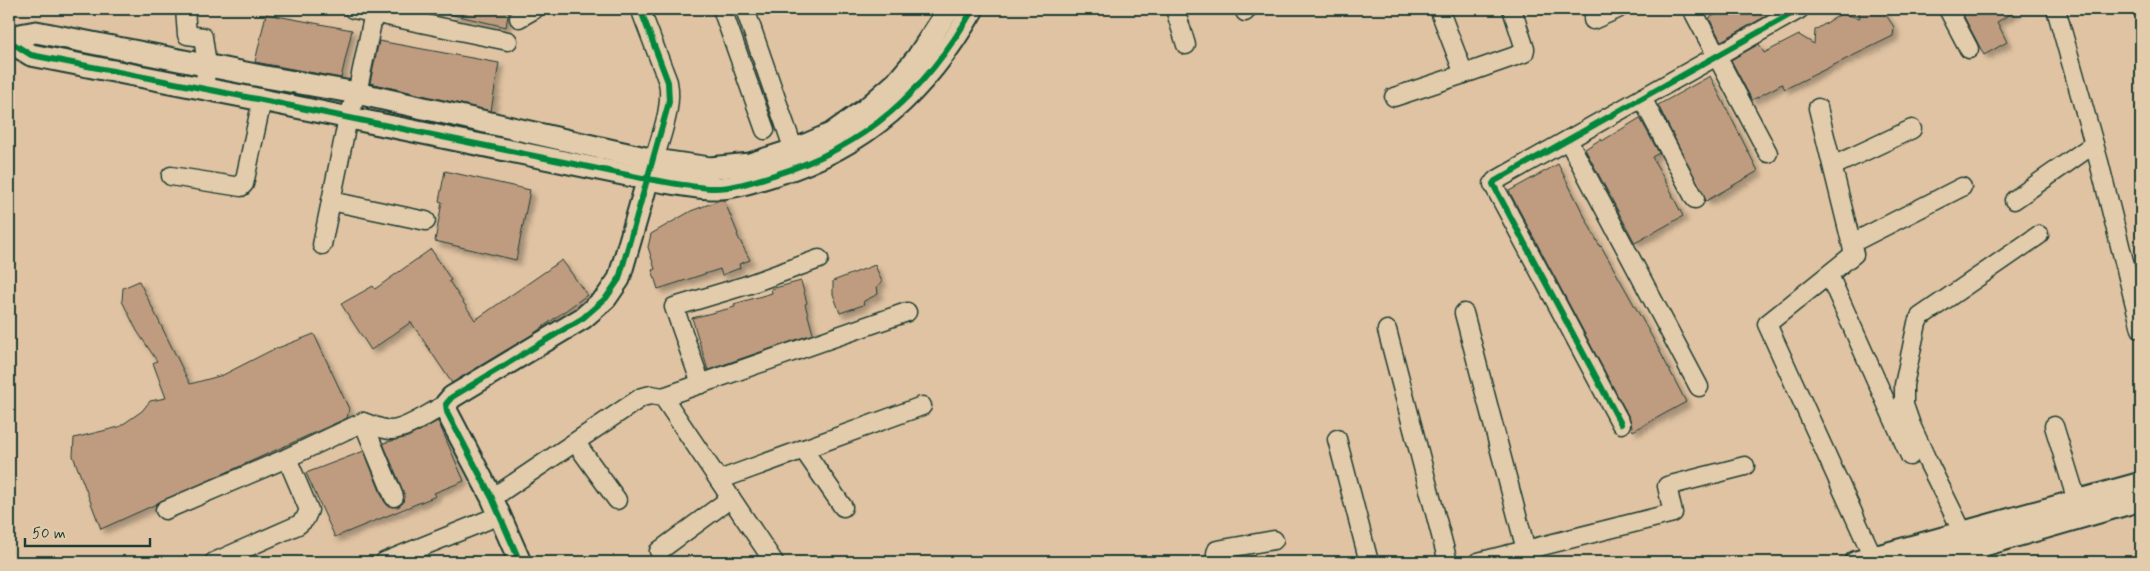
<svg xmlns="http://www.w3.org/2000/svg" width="2150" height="571" font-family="Mynerve,sans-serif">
<defs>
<filter id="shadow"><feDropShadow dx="4.5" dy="4.5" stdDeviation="2.5" flood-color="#0004"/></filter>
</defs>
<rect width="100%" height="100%" fill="#e0c3a2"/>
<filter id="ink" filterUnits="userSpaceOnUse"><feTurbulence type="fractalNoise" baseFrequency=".02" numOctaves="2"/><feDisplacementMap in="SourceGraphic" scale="10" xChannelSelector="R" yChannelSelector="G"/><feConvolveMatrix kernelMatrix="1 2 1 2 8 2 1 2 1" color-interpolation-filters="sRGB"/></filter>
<g filter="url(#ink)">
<g fill="#bf9c80" stroke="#1f3d34" filter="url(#shadow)">
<polygon points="451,9 509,9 506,27 450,14"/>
<polygon points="1726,9 1779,9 1721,41 1709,18"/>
<polygon points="1858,9 1882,9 1894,27 1893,36 1785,89 1782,84 1752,100 1731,60 1759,44 1764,53 1799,35 1814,44 1815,30 1841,14 1860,18"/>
<polygon points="1960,9 2019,9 1997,22 2007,42 1984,55"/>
<polygon points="266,14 352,30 341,78 255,62"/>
<polygon points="379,41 499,63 491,111 370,83"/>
<polygon points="1710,76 1758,171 1706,201 1658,105"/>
<polygon points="1640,118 1659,153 1652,157 1673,195 1672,195 1683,216 1635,243 1585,149 1601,139 1602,141"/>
<polygon points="1558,164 1600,247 1601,246 1656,344 1686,402 1633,431 1630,419 1509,191"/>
<polygon points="445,171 530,190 516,260 435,241 442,202 439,201"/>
<polygon points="720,200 724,200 738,234 737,235 750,260 739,264 740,268 722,275 720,269 658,289 652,270 655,269 648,247 651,234 691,211"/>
<polygon points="431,249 451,280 449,281 475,320 562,260 587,295 533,334 452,383 411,322 371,350 341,304 373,286 375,289"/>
<polygon points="875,265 882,282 877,286 878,294 864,301 863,305 840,313 833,294 833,281"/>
<polygon points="139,281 190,384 223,375 270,351 314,334 349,409 347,418 101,529 73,456 74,438 119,427 142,411 150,401 166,398 153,363 157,361 137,331 122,301 123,288"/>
<polygon points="801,281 807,303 805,304 813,334 708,370 692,318 735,307 734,304 772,293 771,289"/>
<polygon points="438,421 464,481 434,493 436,496 335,537 306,473 364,451 384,501 388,506 398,507 403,503 404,493 383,443 408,437"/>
</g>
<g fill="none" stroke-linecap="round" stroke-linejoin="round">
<defs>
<g id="minor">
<polyline points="185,9 187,35 203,37 207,65 204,89"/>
<polyline points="353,9 508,41"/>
<path d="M641,9V11L668,82C673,107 661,135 654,160"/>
<polyline points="722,9 765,130"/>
<polyline points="745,9 798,162"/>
<polyline points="1175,9 1186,45"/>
<polyline points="1244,9 1245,12"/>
<polyline points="1692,9 1768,153"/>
<polyline points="1948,9 1969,49"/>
<polyline points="2056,9 2099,162 2141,329"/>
<polyline points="519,18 535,9"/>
<polyline points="1593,20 1618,9"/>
<polyline points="1464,74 1524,53 1525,49 1512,9"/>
<polyline points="1394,97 1464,74 1439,9"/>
<polyline points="1642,98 1695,199"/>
<polyline points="1818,108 1854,254 1767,324 1873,557"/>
<polyline points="1568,140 1699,387"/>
<polyline points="1833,166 1912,129"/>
<polyline points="171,176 241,187 244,184 262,100"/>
<polyline points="2014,200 2094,144"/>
<polyline points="331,201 348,118 357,93 374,13"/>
<polyline points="1852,243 1962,187"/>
<polyline points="322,245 331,201 426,221"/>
<polyline points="1829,275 1910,456"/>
<polyline points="1464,313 1526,550"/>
<polyline points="1387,330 1448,562"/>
<polyline points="701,384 674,307 747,285 819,259"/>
<polyline points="663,397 907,312"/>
<polyline points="363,422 394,497"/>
<polyline points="1621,424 1493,184 1495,181 1800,9"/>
<polyline points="2054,426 2077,501"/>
<polyline points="1337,439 1369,562"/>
<polyline points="576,443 617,500"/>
<polyline points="803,449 843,507"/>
<polyline points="719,480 922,406"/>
<polyline points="492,498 642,397 651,395 663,397 774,562"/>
<path d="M165,510L287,458L363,422C372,425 381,429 390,430C406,430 431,412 446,404"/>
<polyline points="659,551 731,498"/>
<polyline points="214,562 298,525 305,519 309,510 287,458"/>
<polyline points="384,562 500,515"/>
<polyline points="1216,562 1216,553 1217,550 1274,540"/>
<polyline points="1478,562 1673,513 1667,486 1745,466"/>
<polyline points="1981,562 1963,533 1927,460 1911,425 1904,405 1904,385 1917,323 1920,317 2039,235"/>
</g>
<g id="tertiary">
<polyline points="9,37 36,32 266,77 357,93 654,160 710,168 750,164 794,150 831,134 866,109 896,83 917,58 949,9"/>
<path d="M9,41L31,55L262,100L647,179C668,182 690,187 711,188C732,189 754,181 774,175C866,147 926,91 973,9"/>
<polyline points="520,562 492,498 447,412 446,404 452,397 583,318 606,298 619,279 652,165"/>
<polyline points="1856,562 2141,483"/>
<polyline points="1925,562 2141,500"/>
</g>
</defs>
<use href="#minor" stroke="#1f3d34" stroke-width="21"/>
<use href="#tertiary" stroke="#1f3d34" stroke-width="25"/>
<use href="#minor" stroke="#e2ccab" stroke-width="18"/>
<use href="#tertiary" stroke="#e2ccab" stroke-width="21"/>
<defs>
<g id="cycleway">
<path d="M9,41L31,55L262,100L647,179C668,182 690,187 711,188C732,189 754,181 774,175C866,147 926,91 973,9"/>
<polyline points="1621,424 1493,184 1495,181 1800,9"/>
<polyline points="520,562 492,498 447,412 446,404 452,397 583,318 606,298 619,279 669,102 668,82 641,11 641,9"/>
</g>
</defs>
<use href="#cycleway" stroke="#e2ccab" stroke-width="9"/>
<use href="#cycleway" stroke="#00873e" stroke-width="6"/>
</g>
</g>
<rect width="2150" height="571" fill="none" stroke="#e2ccab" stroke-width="30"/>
<rect x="15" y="15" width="2120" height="541" fill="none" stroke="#1f3d34" stroke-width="2" filter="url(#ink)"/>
<path d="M25 538v8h125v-8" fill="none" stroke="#1f3d34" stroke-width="2.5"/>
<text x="32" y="538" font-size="15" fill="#1f3d34" stroke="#e2ccab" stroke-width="4" paint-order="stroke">50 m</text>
</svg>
